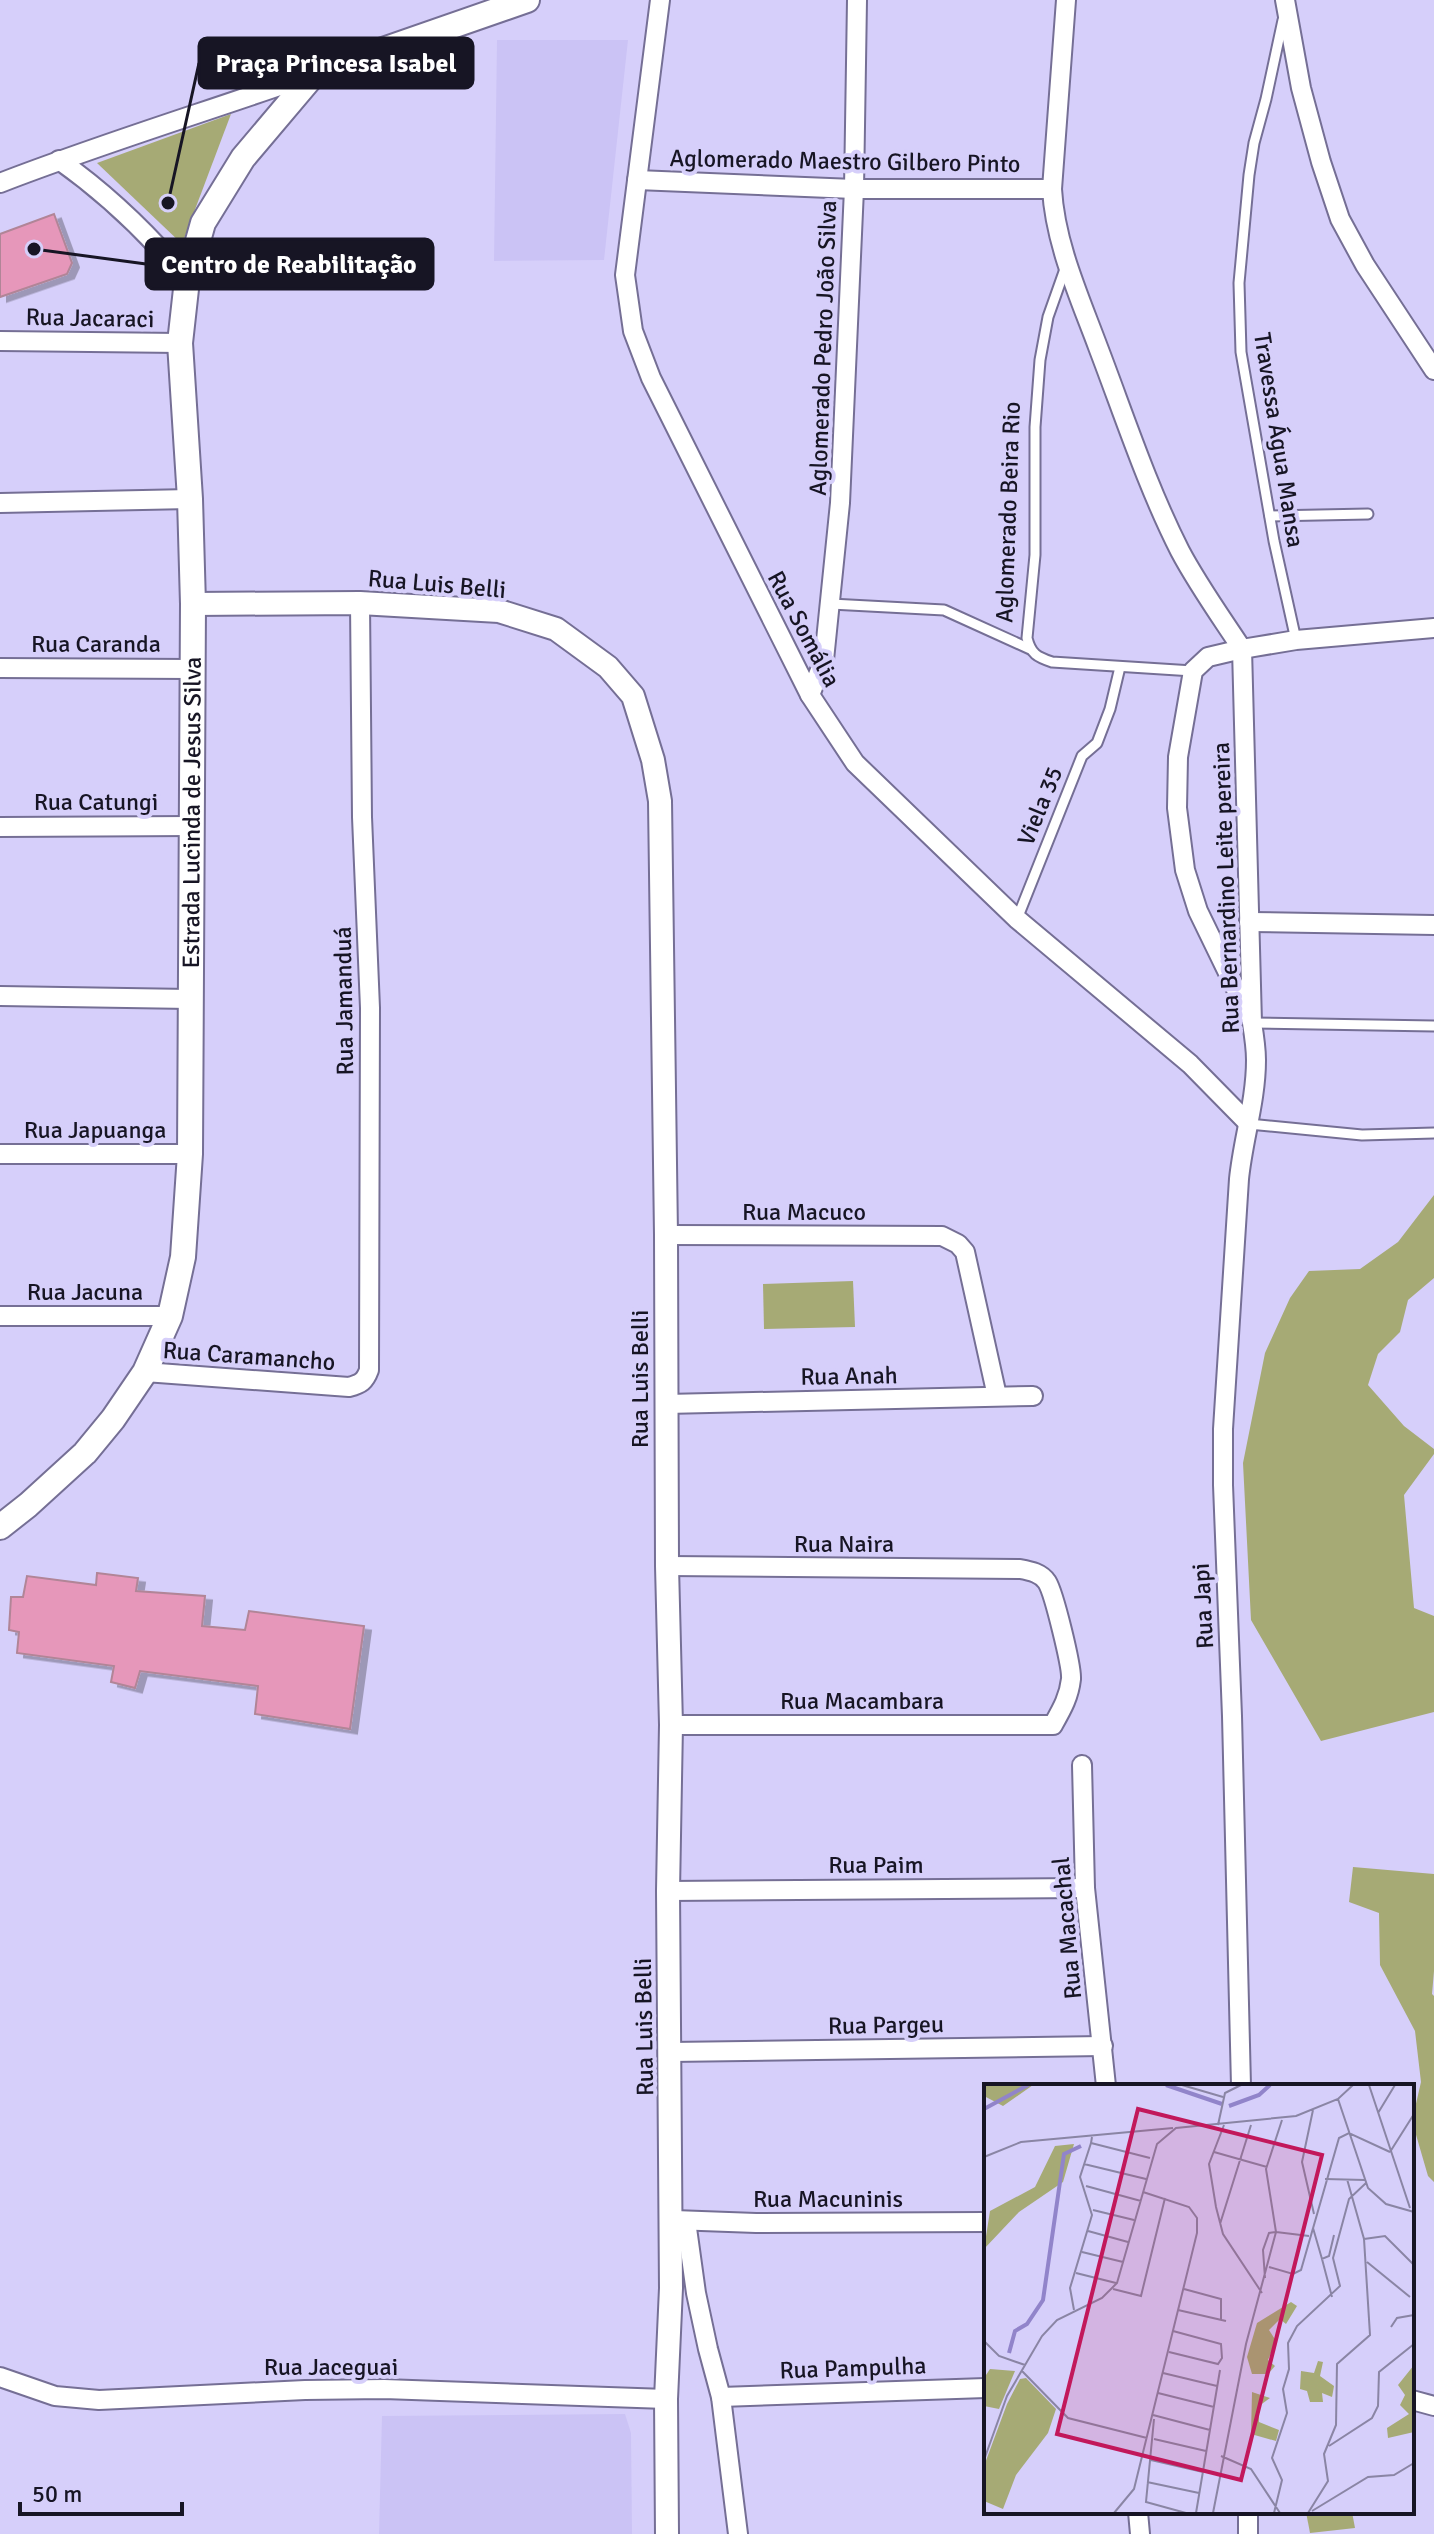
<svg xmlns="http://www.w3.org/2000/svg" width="1434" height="2534" font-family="Signika,sans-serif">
<defs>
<filter id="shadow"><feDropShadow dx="7" dy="4.5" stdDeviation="0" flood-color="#0004"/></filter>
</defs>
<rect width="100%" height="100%" fill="#d6cffa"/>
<g fill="#cbc3f5">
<polygon points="497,40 628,40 604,260 494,261"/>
<polygon points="625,2414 631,2433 632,2534 379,2534 382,2416"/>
</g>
<g fill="#a6aa75">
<polygon points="231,114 182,244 97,163"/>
<polygon points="1434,1195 1434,1278 1408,1300 1400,1332 1378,1354 1368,1385 1404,1426 1434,1449 1434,1454 1404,1495 1414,1608 1434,1616 1434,1712 1321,1741 1251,1620 1243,1463 1265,1353 1290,1298 1309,1271 1360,1269 1398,1242"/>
<polygon points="853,1281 855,1327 764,1329 763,1284"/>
<polygon points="1353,1867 1434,1874 1434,1971 1432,1994 1434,1996 1434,2182 1428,2176 1412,2121 1421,2082 1415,2031 1380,1965 1379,1913 1349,1902"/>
<polygon points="1306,2512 1352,2512 1355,2528 1310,2533"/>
</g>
<g fill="#e697ba" stroke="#b18597" stroke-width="2" filter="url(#shadow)">
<polygon points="54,214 72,263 67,274 0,297 0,234"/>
<polygon points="97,1573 138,1578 136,1591 205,1596 202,1626 245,1630 249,1611 364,1626 350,1729 255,1714 258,1686 140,1671 135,1688 111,1682 114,1666 17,1653 19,1632 9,1630 11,1597 23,1597 27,1576 96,1585"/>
</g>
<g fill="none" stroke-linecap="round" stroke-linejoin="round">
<defs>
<g id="service">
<polyline points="1283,20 1266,99 1254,143 1249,175 1239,283 1241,352 1274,541 1296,640"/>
<path d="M1065,269L1048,317L1040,360L1035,427V555L1027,638C1031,654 1037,657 1052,662L1193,671"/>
<polyline points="1270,516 1368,514"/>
<polyline points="831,604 944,610 1030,649"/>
<polyline points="1017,919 1082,756 1097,743 1110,709 1120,667"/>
<polyline points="1252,1023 1434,1026"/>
<polyline points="1249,1124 1362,1135 1434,1133"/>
</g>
<g id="minor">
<polyline points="660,0 625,275 633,331 651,378 810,695 855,763 1017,919 1190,1064 1249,1124"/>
<path d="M1066,0L1052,189C1055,243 1079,296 1098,347C1124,415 1147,486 1180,551C1198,585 1221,617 1242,649"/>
<polyline points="1285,0 1301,88 1321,162 1340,219 1365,265 1434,370"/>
<path d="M59,160C107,194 149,234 187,280"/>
<polyline points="637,180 854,189 1052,189"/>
<path d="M0,183C103,143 209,111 314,74"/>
<polyline points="0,341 180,343"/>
<polyline points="0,503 190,499"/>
<polyline points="0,668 192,669"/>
<polyline points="810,695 824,660 840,503 854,189 857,0"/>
<polyline points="0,827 193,826"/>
<polyline points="1249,922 1434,925"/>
<polyline points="0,996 190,999"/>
<polyline points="1249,1016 1198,911 1185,870 1177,808 1178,757 1193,671 1208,657 1242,649 1296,640 1434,628"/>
<polyline points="0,1154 190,1154"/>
<polyline points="666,1235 942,1236 958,1244 965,1252 997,1396"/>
<polyline points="0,1316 170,1316"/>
<path d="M145,1372L349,1387C361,1384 365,1381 369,1370L370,1008L362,817L360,603"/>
<polyline points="666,1404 1033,1396"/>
<path d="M667,1566L1020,1569C1031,1571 1041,1573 1047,1582C1054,1593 1072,1667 1071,1679C1069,1697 1062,1709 1053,1725H671"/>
<polyline points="1082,1765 1085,1888 1106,2086"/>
<polyline points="668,1891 1085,1888"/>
<polyline points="670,2052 1103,2046"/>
<path d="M1241,2086L1232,1716L1223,1485V1429L1239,1179C1243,1139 1256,1101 1256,1060C1256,1048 1254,1035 1252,1023L1242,649"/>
<polyline points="674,2220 756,2223 986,2222"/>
<polyline points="686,2221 696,2293 708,2349 721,2397 738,2534"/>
<polyline points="0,2377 55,2396 99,2400 305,2390 384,2389 666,2399"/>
<polyline points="721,2397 986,2388"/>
<polyline points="1412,2400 1434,2406"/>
<polyline points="1138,2512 1140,2534"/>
<polyline points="1248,2512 1248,2534"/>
</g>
<polyline id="tertiary" points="193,604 360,603 499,611 556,629 608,667 633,696 653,760 660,801 666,1235 667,1566 671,1725 668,1891 671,2288 666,2399 667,2534"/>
<g id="secondary">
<path id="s1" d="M0,1527L28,1505L85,1453L113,1419L145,1372L170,1316L183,1257L190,1154L193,604L190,499L180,343L187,280L203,223L243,158L314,74L527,0"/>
</g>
</defs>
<use href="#service" stroke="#756f95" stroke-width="13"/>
<use href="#minor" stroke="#756f95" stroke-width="22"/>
<use href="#tertiary" stroke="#756f95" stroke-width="26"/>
<use href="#secondary" stroke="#756f95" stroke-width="28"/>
<use href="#service" stroke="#fff" stroke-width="9"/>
<use href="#minor" stroke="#fff" stroke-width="18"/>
<use href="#tertiary" stroke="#fff" stroke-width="22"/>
<use href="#secondary" stroke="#fff" stroke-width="24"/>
</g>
<g text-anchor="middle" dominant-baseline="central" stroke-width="8" stroke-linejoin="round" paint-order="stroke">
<g font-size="24" fill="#171524" stroke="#d6cffa">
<text transform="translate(845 161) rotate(1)">Aglomerado Maestro Gilbero Pinto</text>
<text transform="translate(90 318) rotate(1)">Rua Jacaraci</text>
<text transform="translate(823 348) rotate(-88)">Aglomerado Pedro João Silva</text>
<text transform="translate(1279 440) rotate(81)">Travessa Água Mansa</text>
<text transform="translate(1008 512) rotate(-88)">Aglomerado Beira Rio</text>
<text transform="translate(437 584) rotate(5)">Rua Luis Belli</text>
<text transform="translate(804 629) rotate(62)">Rua Somália</text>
<text x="96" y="644">Rua Caranda</text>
<text x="96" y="802">Rua Catungi</text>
<text transform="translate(1040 806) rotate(-68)">Viela 35</text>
<text stroke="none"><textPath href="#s1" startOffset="780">Estrada Lucinda de Jesus Silva</textPath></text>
<text transform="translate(1226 888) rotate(-92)">Rua Bernardino Leite pereira</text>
<text transform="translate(344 1001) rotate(-91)">Rua Jamanduá</text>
<text x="95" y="1130">Rua Japuanga</text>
<text x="804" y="1212">Rua Macuco</text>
<text x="85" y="1292">Rua Jacuna</text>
<text transform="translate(249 1356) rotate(4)">Rua Caramancho</text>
<text transform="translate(849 1376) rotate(-1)">Rua Anah</text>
<text transform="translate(640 1379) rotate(-90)">Rua Luis Belli</text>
<text x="844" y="1544">Rua Naira</text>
<text transform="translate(1203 1606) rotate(-93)">Rua Japi</text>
<text x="862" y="1701">Rua Macambara</text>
<text x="876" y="1865">Rua Paim</text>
<text transform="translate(1067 1928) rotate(-95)">Rua Macachal</text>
<text transform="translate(886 2025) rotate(-1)">Rua Pargeu</text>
<text transform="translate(644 2027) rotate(-91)">Rua Luis Belli</text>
<text x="828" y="2199">Rua Macuninis</text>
<text x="331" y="2367">Rua Jaceguai</text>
<text transform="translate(853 2368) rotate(-2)">Rua Pampulha</text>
</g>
</g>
<g transform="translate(984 2084)">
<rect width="430" height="430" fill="#d6cffa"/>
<path d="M0,1H49L19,22L0,12ZM90,60L79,98L35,128L0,165L6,127L51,103L71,62ZM307,218L313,222L302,240L296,235L285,246L292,257L284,276L291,282L284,290H268L263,273L273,239ZM334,277L339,278L336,292L350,302L349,308L348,313L338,309L339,318H326L323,307L316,305L317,287L330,289ZM430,281V348L404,354L403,344L425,330L416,321L421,311L414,301ZM6,285L31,287L15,325L0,322V294ZM42,294L72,325L64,349L32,391L19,425L0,417V382L23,320L36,295ZM268,308L286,314L275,322V338L295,346L292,357L267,350Z" fill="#a6aa75"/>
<path fill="none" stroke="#9184ca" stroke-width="4" d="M182,1L238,20M245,22L275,11L286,1M0,25L44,1M25,269L31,247L43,240L59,216L80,70L97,62"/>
<path fill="none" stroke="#8a85a4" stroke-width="2" d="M198,1L239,13M385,1L426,124M354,15L384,104L402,120L430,128M329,26L318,78L330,130M394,29L411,1M234,41L241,9L257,1M240,41L225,80L232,123L239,150L278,209M108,53L107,59L166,74M230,68L283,83M406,68L430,30M0,73L37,58L189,44M100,80L162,95M341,95L381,96M102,102L157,117M109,126L150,136M236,140L267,41M329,144L338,175L345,172L350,151M104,147L144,158M292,148L282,85L298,36M292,148L325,152M380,155L401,152L430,181M98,168L139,178M338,175L348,213M383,178L426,213M285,183L309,190L317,186L355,54L365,49L406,68M92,189L132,199M281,194L279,166L285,149L292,148M129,205L157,212L181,114M200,205L237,215V236M90,226L86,204L108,131L96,93L107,59M194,226L242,237M407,243L413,234L430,231M0,257L15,272L41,281M185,268L234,280L238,274L237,260L189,247M38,287L84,334L163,354M179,289L233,302M174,309L230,323M169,331L226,346M170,335L162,418L202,429M170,355L222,367M345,362L388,334L394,322L395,288L430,260M237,372L267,385L296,429M0,376L23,312L58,252L73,236L118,214L133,199L173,60L192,44L312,32L354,15L369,1M167,376L219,388M163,398L215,409M328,427L384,393L410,391L430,379M130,429L150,405L213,149V134L205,123L159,108M212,429L236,286M229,429L262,260L292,148M290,429L298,396L288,374L303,329L299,305L305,285L304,259L313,242L356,202L349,174L365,115L382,99M324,429L344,397L340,370L352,341L353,280L386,251L380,155L363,95"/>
<path fill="#c2185b" fill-opacity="0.15" stroke="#c2185b" stroke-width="4" d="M154,25L338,71L257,396L73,350Z"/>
<rect width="430" height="430" fill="none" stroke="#171524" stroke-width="4"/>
</g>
<path fill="none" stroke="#171524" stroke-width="3" d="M168 203L199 63M34 249L146 264"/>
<g fill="#171524" stroke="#d6cffa" stroke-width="3">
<circle cx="168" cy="203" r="8"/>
<circle cx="34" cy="249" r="8"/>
</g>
<g fill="#171524" stroke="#171524" stroke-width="3">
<rect x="199" y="38" width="274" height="50" rx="8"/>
<rect x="146" y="239" width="287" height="50" rx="8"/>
</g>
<g font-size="26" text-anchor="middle" font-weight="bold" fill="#fff">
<text x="336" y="72">Praça Princesa Isabel</text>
<text x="289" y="273">Centro de Reabilitação</text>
</g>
<path d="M20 2502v12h162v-12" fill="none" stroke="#171524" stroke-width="4"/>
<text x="32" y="2502" font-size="24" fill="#171524" stroke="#d6cffa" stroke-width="6" paint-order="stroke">50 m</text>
</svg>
